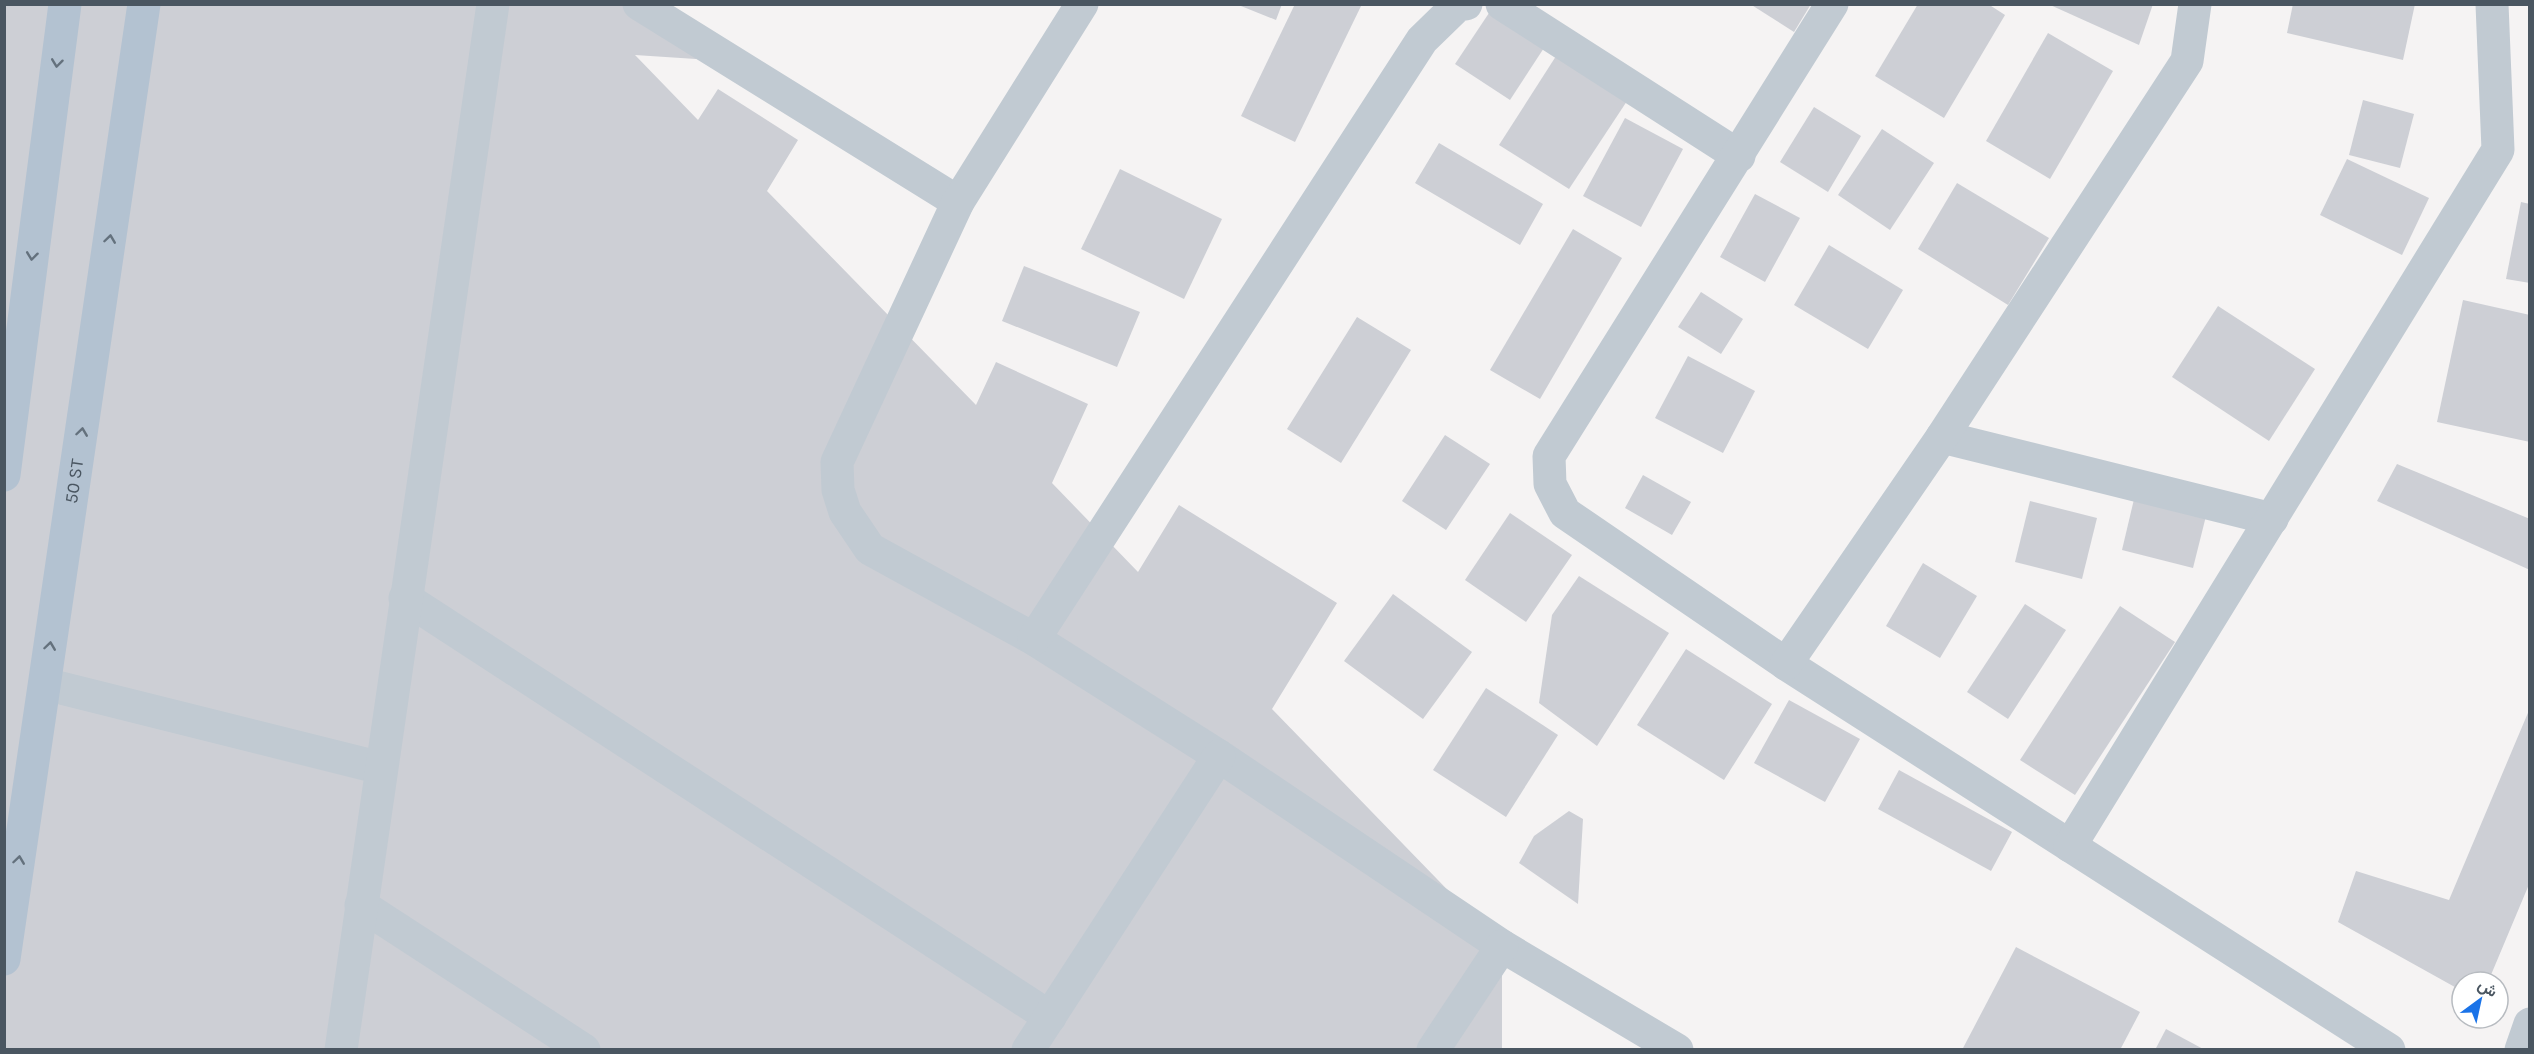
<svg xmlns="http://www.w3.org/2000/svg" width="2534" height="1054" font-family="Karla,Vazirmatn,sans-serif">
<rect width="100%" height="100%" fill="#f5f3f3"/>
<g fill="#cdcfd5">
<polygon points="4,4 662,4 708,33 696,59 635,55 698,120 718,89 798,140 767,191 976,405 996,362 1088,404 1052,483 1138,572 1179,505 1337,603 1272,709 1502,946 1502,1050 4,1050"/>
<polygon points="1236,4 1282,4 1276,20"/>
<polygon points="1295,4 1362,4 1295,142 1241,116"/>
<polygon points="1495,4 1557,28 1510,100 1455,64"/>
<polygon points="1750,4 1811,4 1794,32"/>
<polygon points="1918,4 1988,4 2005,15 1944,118 1875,76"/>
<polygon points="2048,4 2153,4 2139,45"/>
<polygon points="2293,4 2415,4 2403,60 2287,33"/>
<polygon points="2048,33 2113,71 2050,179 1986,141"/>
<polygon points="1558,53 1629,98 1569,189 1499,145"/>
<polygon points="2363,100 2414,114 2400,168 2349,155"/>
<polygon points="1814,107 1861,136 1828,192 1780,162"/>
<polygon points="1625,118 1683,149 1641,227 1583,196"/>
<polygon points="1882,129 1934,163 1890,230 1838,195"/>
<polygon points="1439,143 1543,204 1520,245 1415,183"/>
<polygon points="2347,159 2429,198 2402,255 2320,215"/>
<polygon points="1120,169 1222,219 1184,299 1081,249"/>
<polygon points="1957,183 2049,238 2008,305 1918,249"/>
<polygon points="1755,194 1800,218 1765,282 1720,257"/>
<polygon points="2521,202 2530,204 2530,283 2506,279"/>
<polygon points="1573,229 1622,258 1540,399 1490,370"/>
<polygon points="1829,245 1903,290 1868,349 1794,305"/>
<polygon points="1024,266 1140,312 1117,367 1002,321"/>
<polygon points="1701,292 1743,319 1721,354 1678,327"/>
<polygon points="2463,300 2530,315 2530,442 2437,422"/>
<polygon points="2218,306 2315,369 2269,441 2172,377"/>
<polygon points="1357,317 1411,350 1341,463 1287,429"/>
<polygon points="1688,356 1755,391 1723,453 1655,418"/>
<polygon points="1445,435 1490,464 1446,530 1402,501"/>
<polygon points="2397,464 2530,519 2530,570 2377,501"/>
<polygon points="1643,475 1691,502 1672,535 1625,508"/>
<polygon points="2135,495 2207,512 2193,568 2122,550"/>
<polygon points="2030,501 2097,518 2082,579 2015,562"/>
<polygon points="1510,513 1572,555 1526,622 1465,580"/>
<polygon points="1923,563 1977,596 1940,658 1886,626"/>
<polygon points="1579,576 1669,633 1597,746 1539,703 1552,615"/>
<polygon points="1393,594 1472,652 1423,719 1344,661"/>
<polygon points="2025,604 2066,630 2008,719 1967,692"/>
<polygon points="2120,606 2175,642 2075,795 2020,760"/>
<polygon points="1686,649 1772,704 1724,780 1637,725"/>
<polygon points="1486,688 1558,735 1506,817 1433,770"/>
<polygon points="1789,700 1860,739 1825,802 1754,763"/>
<polygon points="2530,708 2530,882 2488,982 2462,982 2462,991 2338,922 2356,871 2449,900"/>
<polygon points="1899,770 2012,832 1991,871 1878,809"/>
<polygon points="1569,811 1583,819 1578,904 1519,863 1534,836"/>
<polygon points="2016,947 2140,1012 2120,1050 1962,1050"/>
<polygon points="2166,1029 2205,1050 2155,1050"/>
</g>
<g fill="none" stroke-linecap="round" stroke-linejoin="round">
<g stroke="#c1cad2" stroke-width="33">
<polyline points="639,4 958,202"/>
<polyline points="1082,4 958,202 837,462 838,490 845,512 870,549 1034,639 1219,756 1502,946 1677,1050"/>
<polyline points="1502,4 1739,156"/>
<polyline points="1832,4 1549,456 1550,484 1565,513 1786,664 2389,1050"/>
<polyline points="1942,437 2272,519"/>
<polyline points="405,598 1050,1017"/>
<polyline points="1034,639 1422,40 1458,5 1466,4"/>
<polyline points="1786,664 1942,437 2187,61 2195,4"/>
<polyline points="45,684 381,768"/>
<polyline points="2070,846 2498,150 2492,4"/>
<polyline points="361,905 584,1050"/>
<polyline points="341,1050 493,4"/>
<polyline points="1028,1050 1219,756"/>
<polyline points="1433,1050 1502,946"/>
<polyline points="2521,1050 2530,1024"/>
</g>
<g stroke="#b3c2d1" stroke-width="33">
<polyline points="4,475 65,4"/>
<path id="s1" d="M4,959L144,4"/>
</g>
</g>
<defs><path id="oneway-chevron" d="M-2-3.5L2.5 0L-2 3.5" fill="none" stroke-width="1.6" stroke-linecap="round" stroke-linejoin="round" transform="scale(1.5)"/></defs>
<g stroke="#64717d">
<use href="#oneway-chevron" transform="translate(57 63) rotate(97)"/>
<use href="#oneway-chevron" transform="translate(110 239) rotate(-82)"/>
<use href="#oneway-chevron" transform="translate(32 256) rotate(97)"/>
<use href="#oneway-chevron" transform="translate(82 432) rotate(-82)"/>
<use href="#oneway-chevron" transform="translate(50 646) rotate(-82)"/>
<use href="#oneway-chevron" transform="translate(19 860) rotate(-82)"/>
</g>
<g text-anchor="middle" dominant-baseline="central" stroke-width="4.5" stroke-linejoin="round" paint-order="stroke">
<g font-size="18" fill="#4a5661" stroke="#fff">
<text stroke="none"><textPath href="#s1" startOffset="483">50 ST</textPath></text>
</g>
</g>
<rect width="2534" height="1054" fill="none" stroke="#4a5661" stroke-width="12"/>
<g transform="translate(2480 1000) rotate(33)"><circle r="28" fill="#ffffff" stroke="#b7bbc0" stroke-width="1.5"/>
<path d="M0-4.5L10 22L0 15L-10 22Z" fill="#1a73e8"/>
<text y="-9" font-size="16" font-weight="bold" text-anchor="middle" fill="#4a5661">ش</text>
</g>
</svg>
